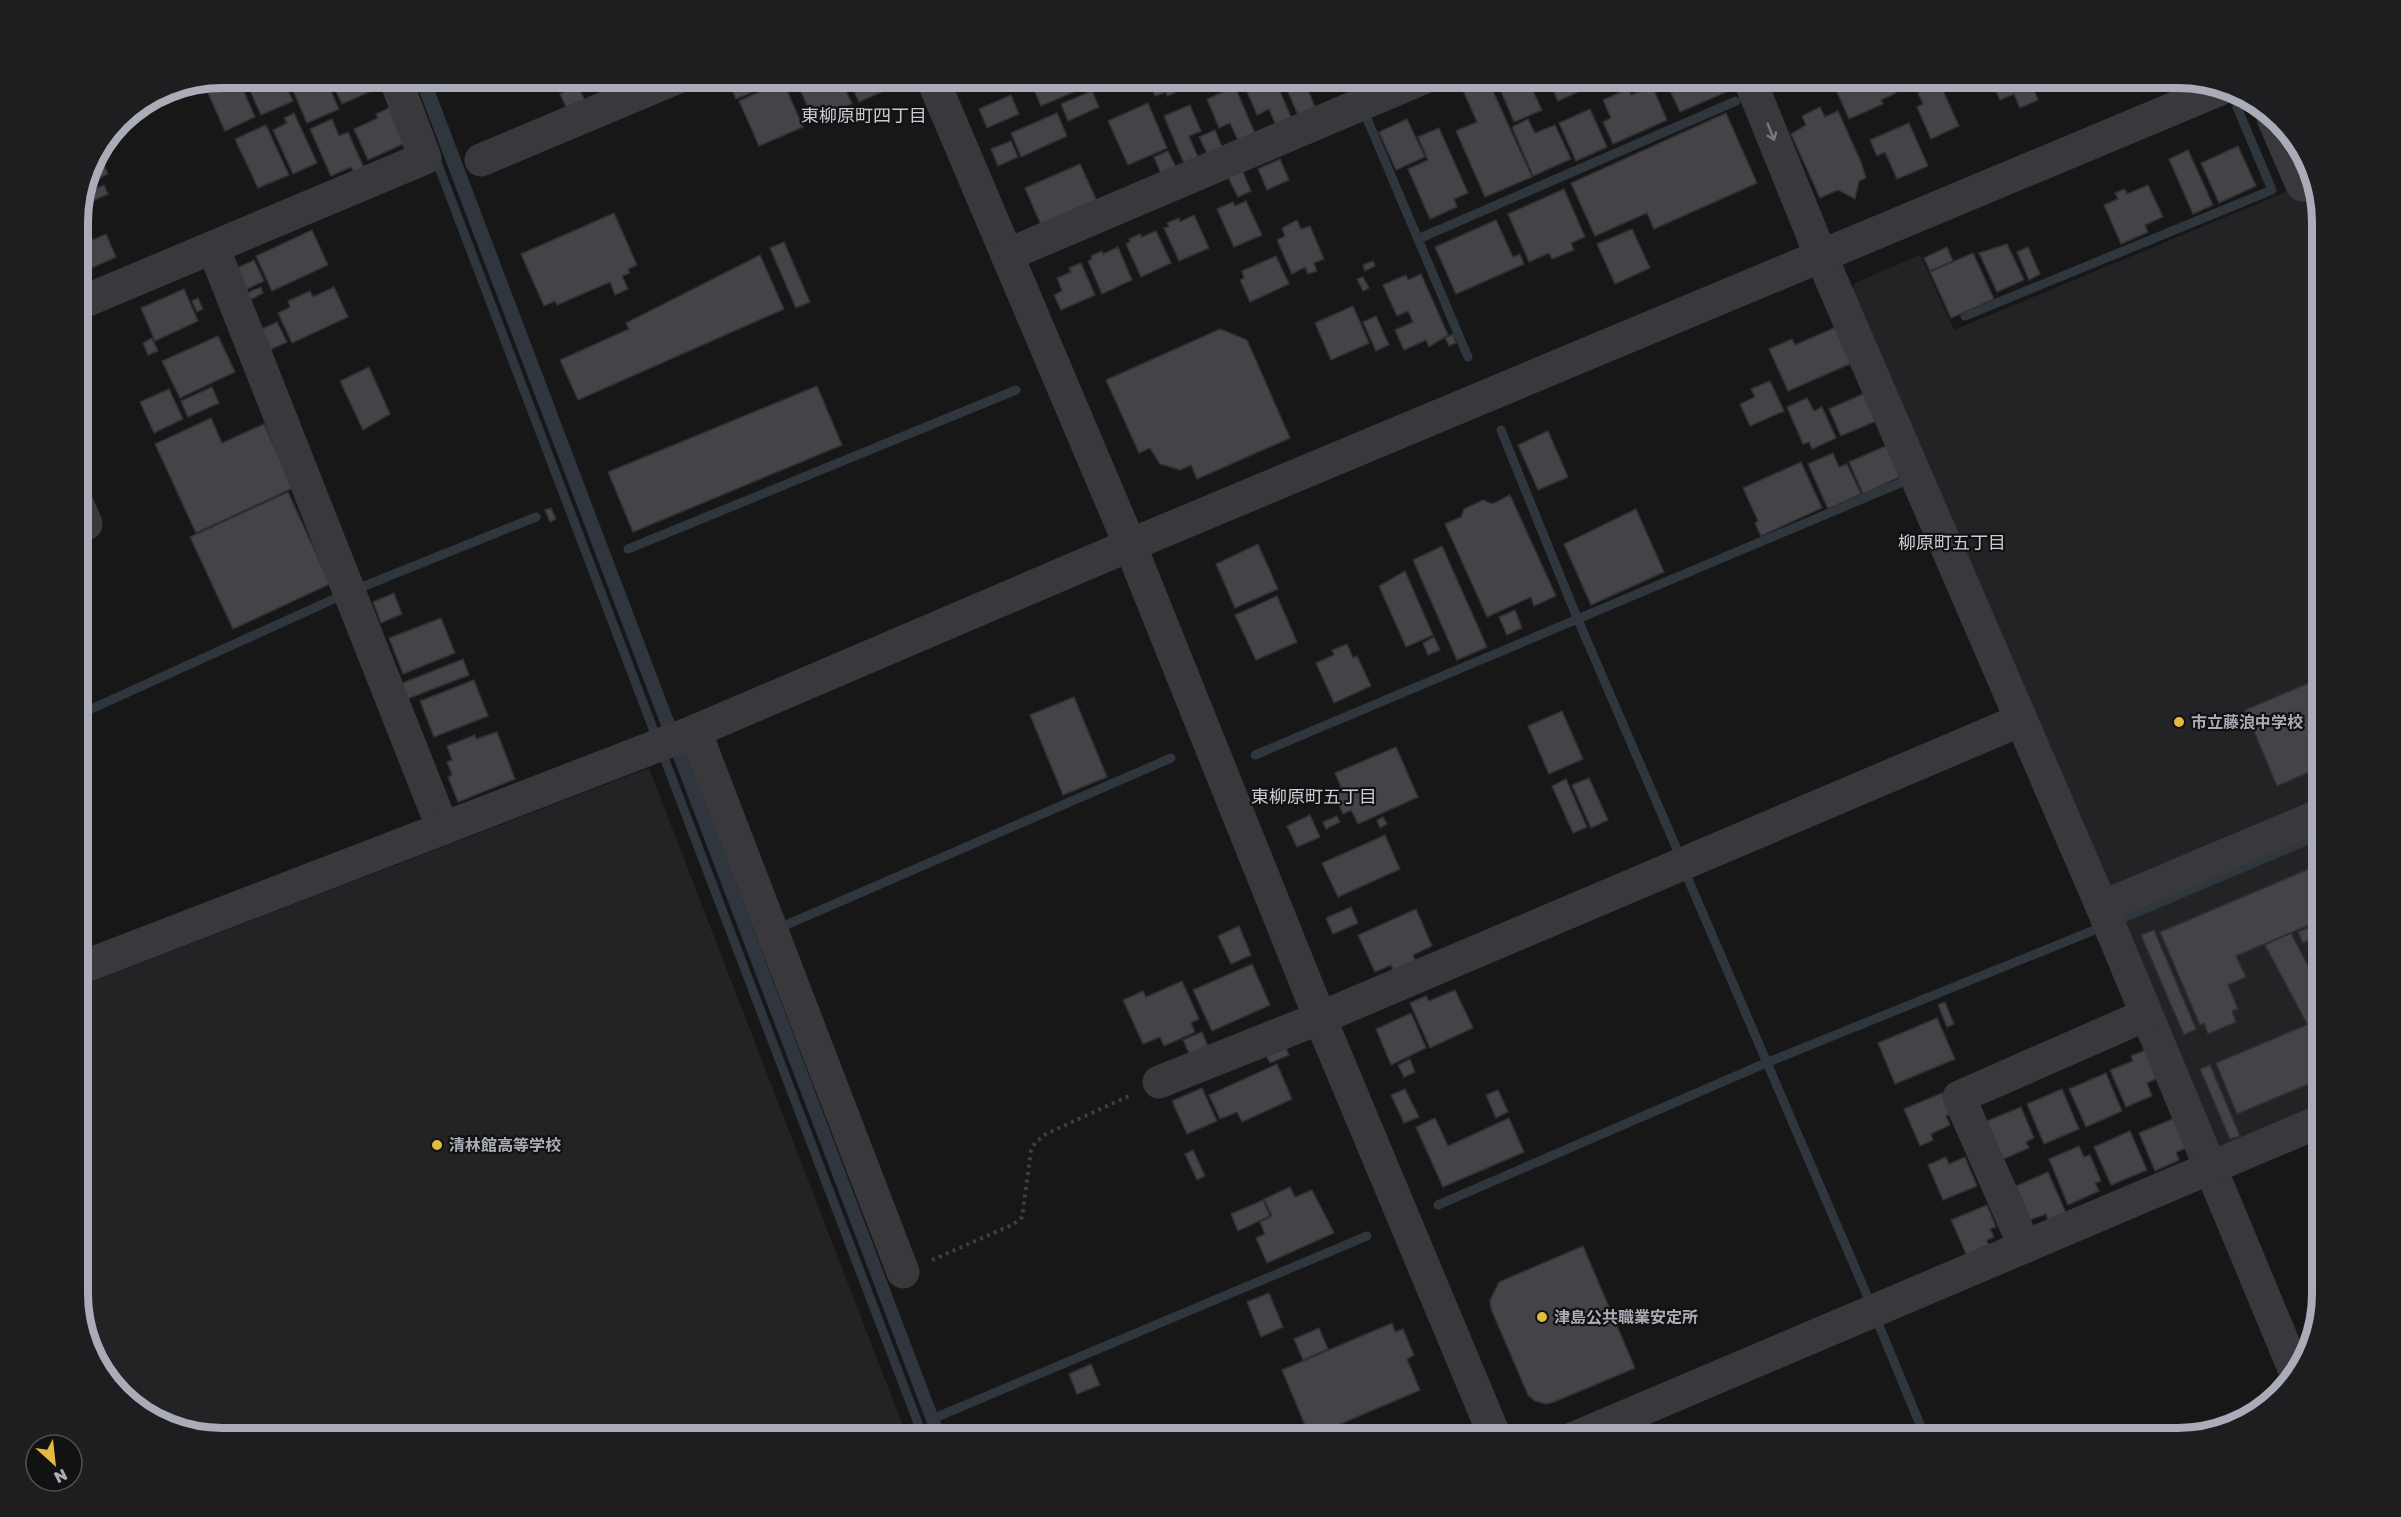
<svg xmlns="http://www.w3.org/2000/svg" width="2401" height="1517" font-family="'Golos Text','Noto Sans JP',sans-serif">
<rect width="100%" height="100%" fill="#171718"/>
<g fill="#232325">
<polygon points="2312,181 2323,222 2323,1114 2216,1148 1852,292 1855,283 1920,255 1954,330"/>
<polygon points="649,768 908,1439 223,1439 143,1415 98,1367 78,1304 78,987"/>
</g>
<polygon fill="#30363d" points="414,78 430,78 947,1439 933,1439"/>
<g fill="none" stroke-linecap="round" stroke-linejoin="round">
<g stroke="#30363d" stroke-width="9">
<polyline points="1351,78 1358,96"/>
<polyline points="1365,114 1468,357"/>
<polyline points="435,157 924,1439"/>
<polyline points="1418,239 1736,101"/>
<polyline points="1965,316 2272,190 2237,107"/>
<polyline points="1501,430 1578,620 1679,854"/>
<polyline points="628,549 1016,390"/>
<polyline points="362,587 536,517"/>
<polyline points="78,715 336,598"/>
<polyline points="1255,755 1905,481"/>
<polyline points="1685,872 1869,1300"/>
<polyline points="2121,919 2323,834"/>
<polyline points="786,925 1171,758"/>
<polyline points="1438,1205 1766,1063 2097,929"/>
<polyline points="1878,1323 1926,1439"/>
<polyline points="932,1419 1367,1236"/>
</g>
</g>
<g fill="#444448" stroke="#313134" stroke-width="1.5">
<polygon points="238,78 255,117 225,131 207,91"/>
<polygon points="255,78 282,78 293,101 261,115 246,82"/>
<polygon points="308,78 325,78 339,109 307,123 291,86"/>
<polygon points="330,78 376,78 380,87 342,104"/>
<polygon points="727,78 754,78 759,89 736,99"/>
<polygon points="795,78 840,78 852,104 814,121"/>
<polygon points="848,78 899,78 902,83 859,102"/>
<polygon points="1048,78 1106,78 1041,106 1032,85"/>
<polygon points="1147,78 1184,78 1188,87 1167,96 1166,92 1155,96"/>
<polygon points="1252,78 1274,78 1293,121 1277,128 1269,109 1257,115 1243,82"/>
<polygon points="1282,78 1303,78 1315,107 1298,115"/>
<polygon points="1480,78 1487,78 1532,177 1485,197 1456,131 1477,122 1461,86"/>
<polygon points="1524,78 1527,78 1542,110 1514,122 1500,89"/>
<polygon points="1548,78 1574,78 1580,91 1558,101"/>
<polygon points="1580,78 1605,78 1606,81 1586,90"/>
<polygon points="1669,78 1720,78 1726,92 1680,112 1665,80"/>
<polygon points="1831,78 1889,78 1896,93 1881,100 1883,104 1849,119"/>
<polygon points="1894,78 1923,78 1898,88"/>
<polygon points="1990,78 2029,78 2038,100 2020,108 2014,94 2000,100"/>
<polygon points="783,81 803,127 759,146 739,101"/>
<polygon points="1940,84 1959,126 1931,139 1917,107 1923,104 1918,93"/>
<polygon points="578,86 585,101 567,109 560,94"/>
<polygon points="1652,86 1667,120 1613,144 1603,122 1611,118 1603,100 1628,89 1631,95"/>
<polygon points="1235,87 1257,138 1240,145 1230,123 1219,128 1207,99"/>
<polygon points="1092,91 1099,107 1068,121 1061,104"/>
<polygon points="1011,95 1019,114 987,128 979,109"/>
<polygon points="1148,103 1167,148 1128,165 1108,121"/>
<polygon points="1190,105 1201,131 1189,136 1200,162 1186,168 1164,116"/>
<polygon points="393,106 410,141 368,160 354,129 378,118 376,114"/>
<polygon points="1820,107 1825,117 1838,111 1861,162 1866,178 1859,181 1855,199 1838,190 1820,198 1791,134 1806,125 1802,116"/>
<polygon points="1590,109 1607,147 1576,161 1559,123"/>
<polygon points="294,113 317,163 293,174 273,130 287,123 284,118"/>
<polygon points="1057,113 1067,136 1021,157 1011,133"/>
<polygon points="1726,113 1757,183 1654,229 1647,213 1595,236 1571,183"/>
<polygon points="332,119 339,136 348,132 364,168 354,173 351,167 331,176 310,129"/>
<polygon points="1407,119 1425,157 1396,170 1379,132"/>
<polygon points="1528,119 1535,133 1555,125 1571,159 1533,176 1512,127"/>
<polygon points="1909,123 1928,166 1897,179 1885,152 1877,156 1870,140"/>
<polygon points="266,125 289,175 258,188 235,139"/>
<polygon points="1439,128 1468,193 1454,199 1457,207 1430,219 1408,169 1428,160 1418,137"/>
<polygon points="1215,130 1223,149 1208,155 1199,137"/>
<polygon points="1011,141 1018,157 998,166 991,149"/>
<polygon points="2238,146 2256,186 2219,203 2201,163"/>
<polygon points="2188,150 2213,205 2193,214 2169,159"/>
<polygon points="1168,151 1176,167 1161,174 1154,157"/>
<polygon points="98,152 108,174 86,185 93,159"/>
<polygon points="1280,159 1289,180 1267,190 1258,169"/>
<polygon points="1080,164 1097,201 1041,225 1025,188"/>
<polygon points="1242,170 1251,191 1238,197 1228,177"/>
<polygon points="104,185 108,194 86,204 83,194"/>
<polygon points="2148,185 2163,217 2145,225 2148,232 2121,244 2104,205 2118,199 2115,193 2125,189 2127,194"/>
<polygon points="1564,189 1585,237 1571,243 1574,250 1552,259 1549,253 1529,262 1508,214"/>
<polygon points="1246,201 1262,235 1234,247 1217,209 1233,202 1235,206"/>
<polygon points="614,213 637,265 628,269 630,273 622,276 628,289 615,295 610,282 557,305 555,301 544,306 521,254"/>
<polygon points="1194,215 1209,248 1179,261 1164,228 1169,227 1167,223 1179,218 1180,222"/>
<polygon points="83,218 93,240 106,234 116,257 78,274 78,220"/>
<polygon points="1297,220 1301,229 1310,226 1324,259 1314,263 1317,271 1308,274 1305,267 1292,274 1277,240 1285,236 1282,228"/>
<polygon points="1496,220 1513,257 1520,254 1524,264 1456,294 1435,247"/>
<polygon points="1632,229 1650,268 1615,284 1597,244"/>
<polygon points="312,230 328,265 272,291 256,256"/>
<polygon points="1156,231 1171,263 1141,277 1126,244 1130,242 1129,239 1140,234 1142,237"/>
<polygon points="784,242 810,302 796,308 770,248"/>
<polygon points="2007,244 2024,280 1997,292 1979,253"/>
<polygon points="1118,247 1132,280 1102,294 1088,261 1092,259 1091,256 1102,251 1103,254"/>
<polygon points="1947,247 1953,261 1930,271 1924,258"/>
<polygon points="2028,247 2040,274 2029,280 2017,252"/>
<polygon points="1973,253 1994,299 1951,318 1930,272"/>
<polygon points="760,255 784,309 578,400 560,360 629,329 626,323"/>
<polygon points="1276,256 1289,284 1250,302 1240,280 1244,278 1242,271"/>
<polygon points="254,260 264,281 245,290 235,269"/>
<polygon points="1373,261 1375,266 1365,271 1363,265"/>
<polygon points="1081,263 1095,295 1061,310 1054,295 1062,291 1057,278 1071,272 1069,268"/>
<polygon points="1421,274 1448,335 1429,347 1426,340 1404,350 1395,330 1413,322 1408,311 1397,316 1383,285 1406,275 1408,280"/>
<polygon points="1363,277 1369,288 1363,291 1357,279"/>
<polygon points="261,287 263,293 250,300 247,293"/>
<polygon points="334,287 348,317 292,343 278,313 290,307 288,301 310,291 313,297"/>
<polygon points="184,289 198,321 155,341 141,308"/>
<polygon points="198,298 203,309 197,312 192,301"/>
<polygon points="1353,306 1369,343 1331,360 1315,323"/>
<polygon points="1376,316 1389,345 1376,351 1363,322"/>
<polygon points="277,322 287,342 270,350 260,330"/>
<polygon points="1836,327 1852,363 1788,391 1769,349 1792,339 1795,345"/>
<polygon points="1220,329 1247,340 1290,438 1197,479 1191,465 1180,470 1160,464 1150,448 1139,453 1106,380"/>
<polygon points="1453,334 1456,343 1449,346 1445,338"/>
<polygon points="218,336 235,372 180,398 162,361"/>
<polygon points="152,338 158,351 148,355 143,343"/>
<polygon points="369,367 390,414 363,430 340,381"/>
<polygon points="1770,381 1784,411 1750,426 1740,404 1755,397 1751,389"/>
<polygon points="817,386 842,445 633,532 608,472"/>
<polygon points="212,387 219,403 188,417 181,401"/>
<polygon points="169,389 183,419 154,433 140,402"/>
<polygon points="1865,393 1878,420 1841,436 1829,409"/>
<polygon points="1807,398 1814,411 1822,407 1836,438 1812,449 1809,442 1803,444 1787,407"/>
<polygon points="211,418 222,443 264,424 293,488 196,533 155,444"/>
<polygon points="1548,431 1568,477 1538,490 1518,445"/>
<polygon points="1888,445 1902,476 1863,494 1849,462"/>
<polygon points="1833,453 1839,467 1847,464 1861,494 1828,509 1808,464"/>
<polygon points="1801,462 1822,508 1761,536 1755,523 1758,521 1743,488"/>
<polygon points="288,492 330,584 233,629 190,537"/>
<polygon points="1510,495 1556,596 1534,606 1531,597 1487,617 1445,524 1461,517 1464,509 1483,500 1492,504"/>
<polygon points="551,508 556,519 550,522 545,510"/>
<polygon points="1636,509 1664,572 1591,605 1564,544"/>
<polygon points="1258,544 1278,589 1235,608 1216,564"/>
<polygon points="1442,546 1487,647 1457,660 1413,560"/>
<polygon points="1405,571 1433,635 1406,647 1379,586"/>
<polygon points="394,593 402,614 381,623 373,602"/>
<polygon points="1277,596 1297,642 1256,660 1235,615"/>
<polygon points="1515,610 1522,628 1507,635 1499,617"/>
<polygon points="441,618 455,653 403,674 389,638"/>
<polygon points="1434,637 1440,650 1428,655 1423,643"/>
<polygon points="1347,644 1353,658 1357,656 1371,686 1334,703 1316,663 1334,655 1332,650"/>
<polygon points="463,659 469,675 407,699 400,684"/>
<polygon points="2323,677 2323,766 2277,786 2245,710"/>
<polygon points="474,680 488,716 434,737 420,701"/>
<polygon points="1074,697 1107,777 1063,795 1030,715"/>
<polygon points="1562,711 1583,759 1549,774 1528,726"/>
<polygon points="497,732 515,779 458,802 448,777 452,775 447,762 452,760 447,746 475,735 476,739"/>
<polygon points="1396,747 1418,797 1358,824 1351,810 1343,814 1333,791 1341,787 1335,773"/>
<polygon points="1589,778 1608,820 1591,828 1572,785"/>
<polygon points="1566,779 1587,827 1573,833 1552,786"/>
<polygon points="1310,815 1320,837 1297,847 1287,826"/>
<polygon points="1337,816 1340,822 1326,829 1323,822"/>
<polygon points="1383,817 1387,824 1380,828 1377,820"/>
<polygon points="1385,835 1400,869 1338,897 1322,863"/>
<polygon points="2323,863 2323,919 2236,956 2246,977 2228,985 2238,1009 2232,1011 2236,1022 2208,1034 2204,1023 2200,1025 2160,932"/>
<polygon points="1351,907 1358,923 1333,934 1326,918"/>
<polygon points="1416,909 1432,946 1413,955 1416,962 1394,972 1391,965 1375,972 1358,935"/>
<polygon points="2323,921 2323,935 2303,943 2298,932"/>
<polygon points="1239,926 1251,955 1231,964 1218,936"/>
<polygon points="2154,930 2196,1029 2184,1035 2141,935"/>
<polygon points="2291,933 2323,995 2323,1017 2307,1024 2265,945"/>
<polygon points="1252,964 1270,1005 1212,1031 1193,990"/>
<polygon points="1182,981 1199,1019 1191,1023 1195,1032 1164,1046 1160,1037 1143,1044 1123,1000 1143,991 1146,997"/>
<polygon points="1455,990 1473,1028 1430,1048 1410,1003 1426,996 1429,1001"/>
<polygon points="1945,1002 1954,1024 1947,1027 1938,1005"/>
<polygon points="1411,1013 1426,1048 1391,1065 1376,1029"/>
<polygon points="1937,1018 1955,1059 1895,1084 1878,1043"/>
<polygon points="2323,1018 2323,1078 2237,1114 2216,1063"/>
<polygon points="1202,1032 1210,1051 1192,1059 1183,1040"/>
<polygon points="1284,1044 1289,1055 1270,1063 1265,1053"/>
<polygon points="2146,1050 2158,1078 2147,1083 2152,1096 2126,1107 2110,1070 2133,1061 2131,1056"/>
<polygon points="1410,1059 1415,1072 1404,1077 1398,1065"/>
<polygon points="1277,1064 1292,1099 1242,1122 1237,1112 1220,1119 1209,1095"/>
<polygon points="2210,1065 2240,1136 2230,1139 2200,1069"/>
<polygon points="2106,1073 2122,1111 2086,1127 2069,1089"/>
<polygon points="1202,1088 1217,1121 1187,1134 1172,1101"/>
<polygon points="1405,1089 1419,1117 1404,1123 1391,1095"/>
<polygon points="2062,1089 2079,1129 2044,1144 2027,1104"/>
<polygon points="1498,1090 1508,1112 1496,1118 1486,1095"/>
<polygon points="1942,1093 1951,1114 1946,1116 1950,1125 1931,1134 1933,1140 1920,1146 1904,1109"/>
<polygon points="2021,1107 2034,1138 2026,1142 2029,1148 1999,1161 1982,1123"/>
<polygon points="1435,1118 1448,1146 1509,1118 1524,1152 1443,1187 1416,1127"/>
<polygon points="2175,1118 2187,1148 2176,1152 2179,1160 2155,1171 2139,1133"/>
<polygon points="2130,1131 2147,1170 2111,1185 2094,1147"/>
<polygon points="2079,1146 2084,1157 2090,1155 2101,1181 2095,1183 2099,1191 2068,1205 2049,1159"/>
<polygon points="1193,1150 1205,1176 1197,1180 1185,1154"/>
<polygon points="1946,1157 1949,1164 1965,1157 1977,1186 1943,1200 1928,1165"/>
<polygon points="2048,1172 2066,1213 2048,1221 2046,1214 2030,1220 2016,1186"/>
<polygon points="1290,1187 1295,1197 1312,1190 1334,1233 1267,1263 1256,1238 1265,1234 1260,1222 1272,1216 1264,1199"/>
<polygon points="1263,1200 1270,1216 1238,1231 1231,1214"/>
<polygon points="1987,1205 1996,1227 1990,1229 1994,1237 1987,1240 1989,1246 1967,1256 1951,1220"/>
<polygon points="1583,1246 1635,1368 1554,1402 1546,1404 1535,1401 1528,1395 1491,1309 1490,1300 1499,1282"/>
<polygon points="1269,1293 1283,1327 1261,1337 1247,1302"/>
<polygon points="1392,1323 1395,1332 1403,1329 1414,1355 1407,1359 1420,1390 1310,1437 1282,1370"/>
<polygon points="1319,1328 1328,1349 1303,1360 1294,1339"/>
<polygon points="1091,1364 1100,1385 1077,1394 1069,1374"/>
</g>
<g fill="none" stroke-linecap="round" stroke-linejoin="round">
<polyline stroke="#3e3f44" stroke-width="4" stroke-dasharray="3 4.5" stroke-linecap="butt" points="932,1260 1014,1224 1022,1217 1031,1151 1035,1143 1046,1134 1131,1095"/>
<g stroke="#38383d" stroke-width="33">
<polyline points="932,78 1130,545 1320,1018 1496,1439"/>
<polyline points="1749,78 1821,256 2102,907 2297,1376"/>
<polyline points="2273,118 2302,185"/>
<polyline points="481,160 676,78"/>
<polyline points="213,247 443,829"/>
<polyline points="1007,255 1423,78"/>
<polyline points="78,304 425,158 395,78"/>
<polyline points="78,505 86,524"/>
<polyline points="695,731 903,1272"/>
<polyline points="2102,907 2323,814"/>
<polyline points="78,969 688,734 1130,545 2218,90"/>
<polyline points="1159,1082 1320,1018 2021,720"/>
<polyline points="2025,1247 1959,1097 2146,1015"/>
<polyline points="1572,1439 2323,1120"/>
</g>
</g>
<defs><path id="oneway-shaft" d="M-6 0H5M1.5-3L5.5 0L1.5 3" fill="none" stroke-width="1.6" stroke-linecap="round" stroke-linejoin="round" transform="scale(1.5)"/></defs>
<use stroke="#777880" href="#oneway-shaft" transform="translate(1771 132) rotate(68)"/>
<g fill="#e4ba43" stroke="#121213" stroke-width="2">
<circle cx="2179" cy="722" r="6"/>
<circle cx="437" cy="1145" r="6"/>
<circle cx="1542" cy="1317" r="6"/>
</g>
<g text-anchor="middle" dominant-baseline="central" stroke-width="4.5" stroke-linejoin="round" paint-order="stroke">
<g font-size="16" font-weight="bold" fill="#aaadb7" stroke="#121213" text-anchor="start">
<text x="2191" y="722">市立藤浪中学校</text>
<text x="449" y="1145">清林館高等学校</text>
<text x="1554" y="1317">津島公共職業安定所</text>
</g>
<g font-size="18" fill="#caccd4" stroke="#121213">
<text x="864" y="115">東柳原町四丁目</text>
<text x="1952" y="542">柳原町五丁目</text>
<text x="1314" y="796">東柳原町五丁目</text>
</g>
</g>
<path d="M0 0H2401V1517H0ZM222 88H2178A134 134 0 0 1 2312 222V1294A134 134 0 0 1 2178 1428H222A134 134 0 0 1 88 1294V222A134 134 0 0 1 222 88Z" fill="#1e1e20" fill-rule="evenodd"/>
<path fill="none" stroke="#aaadb7" stroke-width="8" d="M222 88H2178A134 134 0 0 1 2312 222V1294A134 134 0 0 1 2178 1428H222A134 134 0 0 1 88 1294V222A134 134 0 0 1 222 88Z"/>
<g transform="translate(54 1463) rotate(153)"><circle r="28" fill="#121213" stroke="#4f5055" stroke-width="1.5"/>
<path d="M0-4.5L10 22L0 15L-10 22Z" fill="#e4ba43"/>
<text y="-9" font-size="16" font-weight="bold" text-anchor="middle" fill="#aaadb7">N</text>
</g>
</svg>
